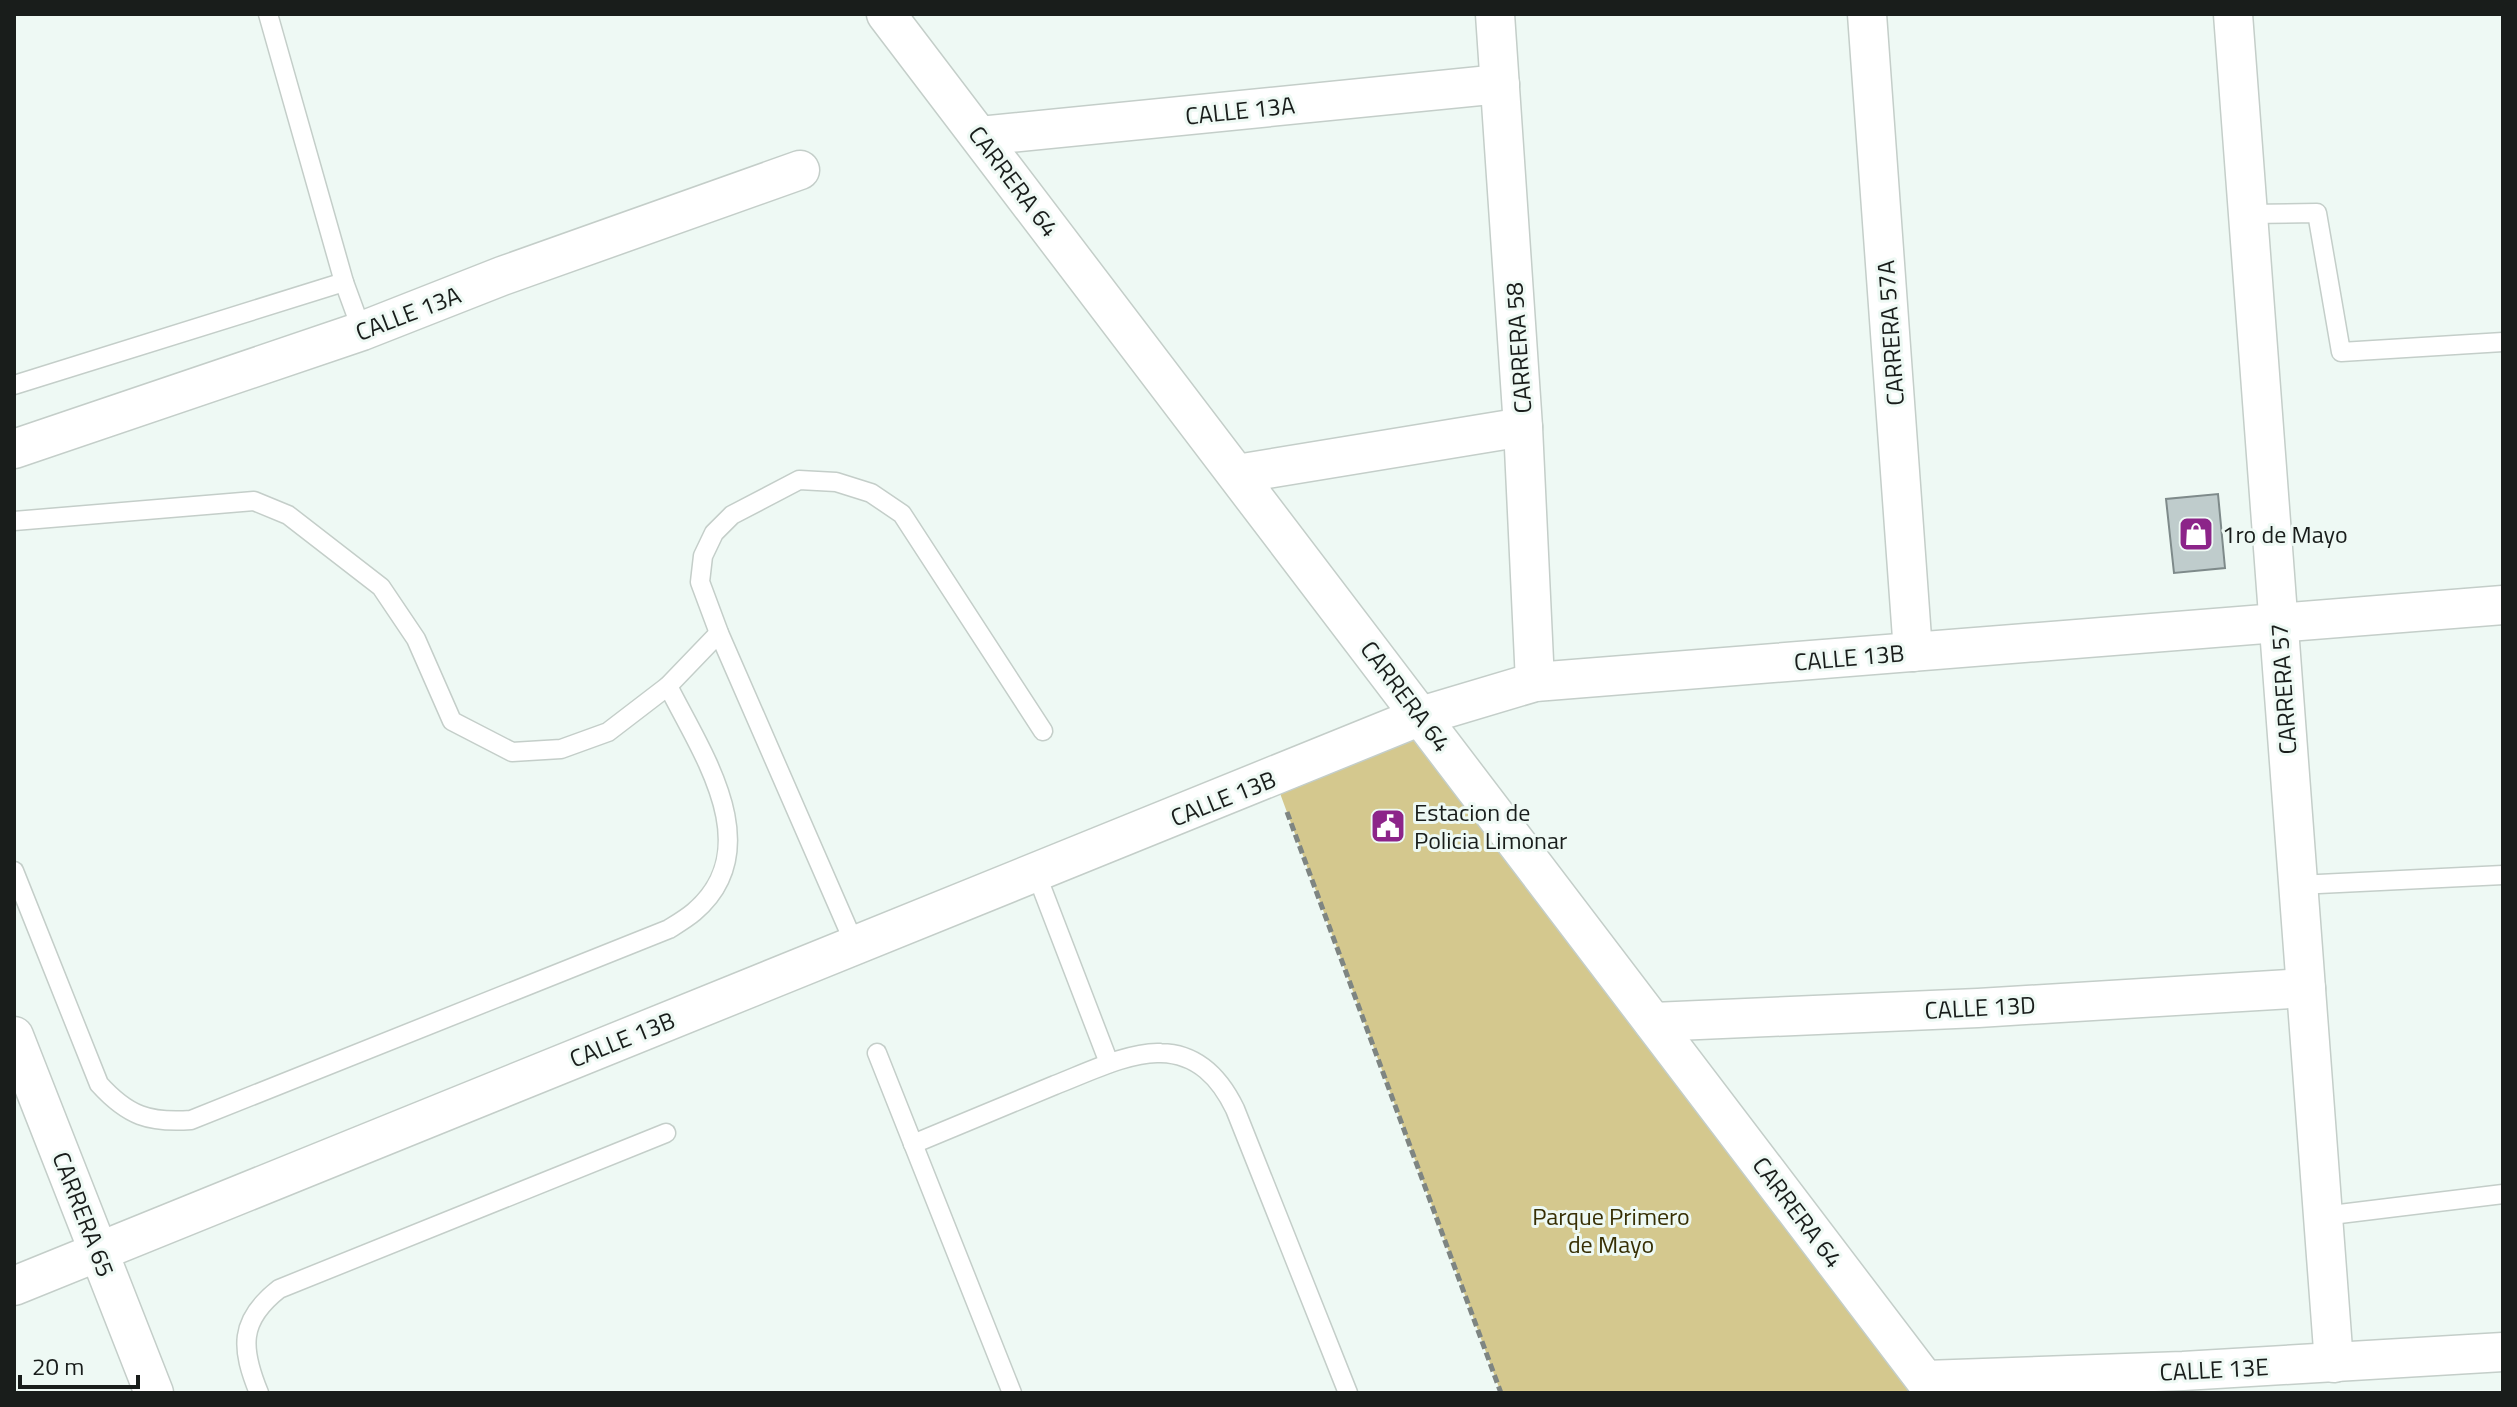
<svg xmlns="http://www.w3.org/2000/svg" width="2517" height="1407" font-family="'Titillium Web',sans-serif">
<rect width="100%" height="100%" fill="#eef9f4"/>
<polygon fill="#d4c88e" points="1421,716 1925,1380 2183,1371 2185,1393 1501,1393 1274,777"/>
<polygon fill="#bfcccc" stroke="#7e8a8a" stroke-width="2" points="2218,494 2225,568 2174,573 2166,499"/>
<g fill="none" stroke-linecap="round" stroke-linejoin="round">
<defs>
<g id="lane">
<polyline points="268,14 344,282 362,331"/>
<polyline points="2248,214 2317,213 2341,352 2503,342"/>
<polyline points="14,385 344,282"/>
<polyline points="14,521 254,501 288,515 381,587 416,639 452,721 512,752 561,749 608,732 668,686 719,633"/>
<path d="M14,871L99,1084C128,1116 149,1123 191,1120L669,929C677,924 687,918 694,912C769,848 701,752 668,686"/>
<polyline points="1036,873 1109,1063"/>
<polyline points="2298,885 2503,875"/>
<polyline points="855,945 719,633 700,582 703,556 714,533 732,515 799,480 836,482 871,493 902,514 1043,731"/>
<polyline points="877,1053 1012,1393"/>
<path d="M913,1144C960,1124 1008,1105 1055,1085C1084,1074 1130,1051 1161,1053C1198,1054 1220,1078 1235,1109L1348,1393"/>
<polyline points="2323,1216 2503,1194"/>
<path d="M259,1393C241,1349 238,1321 279,1289L666,1133"/>
</g>
<g id="street">
<polyline points="886,14 1925,1380 2183,1371 2503,1352"/>
<polyline points="1495,14 1523,427 1535,682"/>
<polyline points="1867,14 1913,652"/>
<polyline points="2233,14 2334,1363"/>
<polyline points="980,136 1500,84"/>
<polyline points="14,449 362,331 502,276 800,170"/>
<polyline points="1237,474 1523,427"/>
<polyline points="1653,1022 1978,1008 2306,988"/>
<polyline points="14,1036 154,1393"/>
<polyline points="14,1286 1421,716 1535,682 2503,605"/>
</g>
</defs>
<use href="#lane" stroke="#c4cec9" stroke-width="21"/>
<use href="#street" stroke="#c4cec9" stroke-width="41"/>
<polyline stroke="#7e8582" stroke-width="5" stroke-dasharray="8 4" stroke-linecap="butt" points="1287,812 1501,1393"/>
<use href="#lane" stroke="#fff" stroke-width="18"/>
<use href="#street" stroke="#fff" stroke-width="38"/>
</g>
<defs>
<symbol id="shop-square" viewBox="-11 -11 22 22"><rect x="-9" y="-9" width="18" height="18" rx="4" fill="#8c2489" stroke="#eef9f4"/><path d="M-5-2.5h2.3a2.7 3.5 0 0 1 5.4 0H5L5.5 6h-11ZM-1.5-2.5h3a1.5 2.3 0 0 0-3 0Z" fill="#fff"/></symbol>
<symbol id="civic-square" viewBox="-11 -11 22 22"><rect x="-9" y="-9" width="18" height="18" rx="4" fill="#8c2489" stroke="#eef9f4"/><path d="M-.6-6.5H3V-4.5H.6V-3L4-1V1h2V6H-6V1h2V-1L-.6-3ZM-1.2 2.5V6h2.4V2.5Z" fill="#fff"/></symbol>
</defs>
<g fill-rule="evenodd">
<use href="#shop-square" x="2176" y="514" width="40" height="40"/>
<use href="#civic-square" x="1368" y="806" width="40" height="40"/>
</g>
<g text-anchor="middle" dominant-baseline="central" stroke-width="6" stroke-linejoin="round" paint-order="stroke">
<g font-size="24" fill="#191d1b" stroke="#eef9f4">
<text transform="translate(1240 110) rotate(-6)">CALLE 13A</text>
<text transform="translate(1014 181) rotate(53)">CARRERA 64</text>
<text transform="translate(408 313) rotate(-21)">CALLE 13A</text>
<text transform="translate(1890 333) rotate(-94)">CARRERA 57A</text>
<text transform="translate(1518 348) rotate(-94)">CARRERA 58</text>
<text transform="translate(1849 657) rotate(-5)">CALLE 13B</text>
<text transform="translate(2283 689) rotate(-94)">CARRERA 57</text>
<text transform="translate(1406 696) rotate(53)">CARRERA 64</text>
<text transform="translate(1223 798) rotate(-22)">CALLE 13B</text>
<text transform="translate(1980 1007) rotate(-3)">CALLE 13D</text>
<text transform="translate(622 1039) rotate(-22)">CALLE 13B</text>
<text transform="translate(1798 1212) rotate(53)">CARRERA 64</text>
<text transform="translate(84 1214) rotate(69)">CARRERA 65</text>
<text transform="translate(2214 1369) rotate(-3)">CALLE 13E</text>
</g>
<g font-size="24" fill="#191d1b" stroke="#eef9f4" text-anchor="start">
<text x="2222" y="534">1ro de Mayo</text>
<text x="1414" y="812">Estacion de<tspan x="1414" dy="28">Policia Limonar</tspan></text>
</g>
<g font-size="24" fill="#372f04" stroke="#eef9f4">
<text x="1611" y="1216">Parque Primero<tspan x="1611" dy="28">de Mayo</tspan></text>
</g>
</g>
<rect width="2517" height="1407" fill="none" stroke="#191d1b" stroke-width="32"/>
<path d="M20 1375v12h118v-12" fill="none" stroke="#191d1b" stroke-width="4"/>
<text x="32" y="1375" font-size="24" fill="#191d1b" stroke="#eef9f4" stroke-width="6" paint-order="stroke">20 m</text>
</svg>
